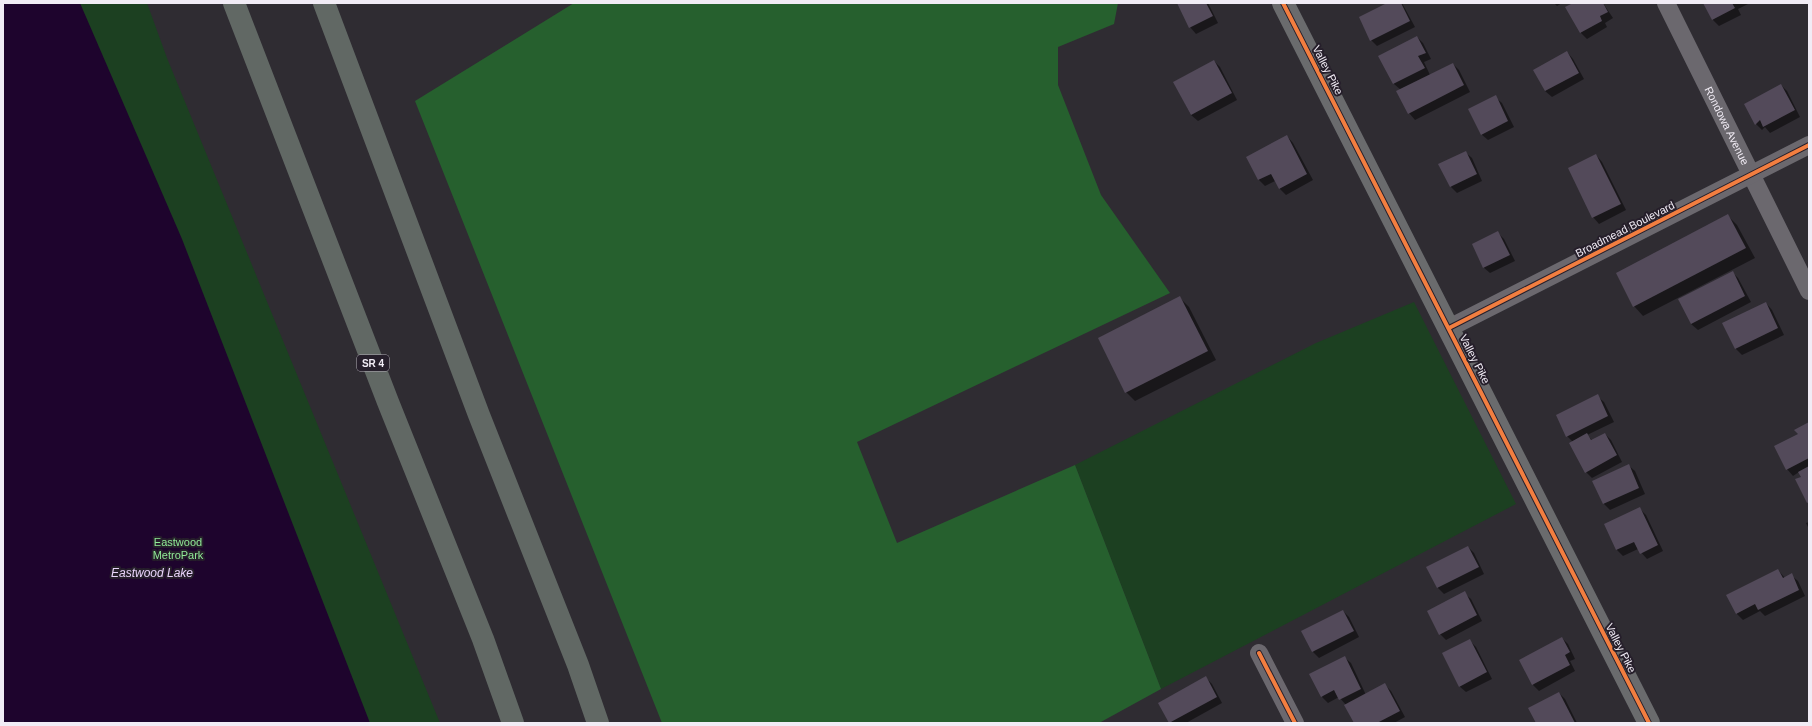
<svg xmlns="http://www.w3.org/2000/svg" width="1812" height="726" font-family="Helvetica,sans-serif">
<rect width="100%" height="100%" fill="#2f2c32"/>
<g fill="#1c4021">
<polygon points="3,3 147,3 167,58 440,723 3,723"/>
<polygon points="1414,302 1516,504 1161,689 1075,465 1316,343"/>
</g>
<polygon fill="#26602e" points="574,3 1118,3 1114,24 1058,47 1058,85 1101,195 1170,293 857,442 897,543 1075,465 1161,689 1099,723 662,723 415,101"/>
<polygon fill="#1e042d" points="3,3 80,3 182,239 370,723 3,723"/>
<g fill="#0007">
<polygon points="1178,3 1208,3 1218,23 1196,34 1190,27"/>
<polygon points="1389,3 1402,3 1415,27 1377,46 1371,40"/>
<polygon points="1554,3 1562,3 1557,6"/>
<polygon points="1575,3 1603,3 1613,18 1605,23 1607,27 1587,39 1581,33"/>
<polygon points="1704,3 1750,3 1738,9 1741,15 1719,26 1713,20"/>
<polygon points="1417,37 1423,43 1431,59 1424,62 1430,75 1453,64 1459,70 1470,92 1415,120 1409,113 1401,90 1394,84 1380,56"/>
<polygon points="1567,52 1573,59 1584,79 1552,97 1545,91"/>
<polygon points="1214,61 1220,67 1237,100 1198,121 1191,115 1174,82"/>
<polygon points="1781,85 1787,91 1800,117 1770,133 1765,127 1762,130 1756,124 1745,104"/>
<polygon points="1495,97 1502,103 1514,127 1488,140 1481,134"/>
<polygon points="1287,136 1293,143 1313,180 1286,195 1280,189 1275,181 1265,186 1259,180 1247,158"/>
<polygon points="1465,152 1472,158 1482,181 1457,193 1451,187"/>
<polygon points="1596,155 1602,162 1626,210 1599,224 1593,217"/>
<polygon points="1728,216 1737,225 1755,258 1643,316 1634,306"/>
<polygon points="1498,233 1504,239 1515,261 1490,273 1483,267"/>
<polygon points="1732,272 1738,278 1751,302 1698,330 1691,324"/>
<polygon points="1180,298 1189,307 1216,360 1135,401 1126,392"/>
<polygon points="1766,303 1772,310 1784,335 1742,355 1736,349 1724,324"/>
<polygon points="1597,396 1604,402 1614,422 1587,435 1593,441 1605,434 1611,440 1622,462 1592,478 1586,472 1573,442 1567,436"/>
<polygon points="1809,424 1809,504 1797,480 1802,477 1799,472 1793,476 1787,469 1800,435"/>
<polygon points="1628,465 1635,471 1645,494 1610,510 1604,504 1594,481"/>
<polygon points="1640,509 1646,515 1663,551 1647,559 1638,549 1623,556 1617,550 1606,525"/>
<polygon points="1809,522 1809,529 1806,523"/>
<polygon points="1468,547 1474,553 1484,574 1444,594 1438,588 1428,568"/>
<polygon points="1778,570 1785,578 1791,575 1798,581 1805,596 1765,616 1760,611 1743,620 1736,613"/>
<polygon points="1464,593 1471,599 1482,621 1446,640 1440,634"/>
<polygon points="1343,611 1349,617 1359,637 1319,658 1313,652"/>
<polygon points="1562,638 1568,644 1575,659 1570,661 1575,671 1539,691 1533,685"/>
<polygon points="1470,641 1476,647 1492,679 1466,692 1459,686"/>
<polygon points="1344,657 1351,663 1366,695 1385,685 1391,691 1405,717 1394,723 1355,723 1346,705 1339,697 1328,703 1322,697"/>
<polygon points="1206,678 1212,684 1222,703 1186,723 1170,723"/>
<polygon points="1559,693 1565,699 1577,723 1537,723"/>
</g>
<g fill="#534a5a">
<polygon points="1177,3 1206,3 1213,16 1189,28"/>
<polygon points="1387,3 1401,3 1410,21 1370,41 1359,17"/>
<polygon points="1573,3 1603,3 1608,12 1600,16 1602,21 1580,33 1565,7"/>
<polygon points="1703,3 1732,3 1735,8 1712,20"/>
<polygon points="1417,36 1426,53 1418,56 1425,68 1393,84 1378,56"/>
<polygon points="1567,51 1579,73 1545,91 1533,70"/>
<polygon points="1214,60 1232,93 1191,115 1173,82"/>
<polygon points="1453,63 1464,85 1408,114 1396,91"/>
<polygon points="1781,84 1795,110 1763,127 1760,120 1755,125 1744,104"/>
<polygon points="1496,95 1508,121 1481,135 1468,109"/>
<polygon points="1287,135 1307,174 1279,189 1271,174 1258,180 1246,157"/>
<polygon points="1466,151 1477,174 1450,187 1438,164"/>
<polygon points="1596,154 1621,204 1592,218 1568,168"/>
<polygon points="1728,214 1746,248 1633,307 1616,273"/>
<polygon points="1498,231 1510,255 1483,268 1472,244"/>
<polygon points="1733,271 1745,296 1691,324 1678,299"/>
<polygon points="1180,296 1208,351 1125,393 1098,338"/>
<polygon points="1766,302 1778,328 1735,349 1722,323"/>
<polygon points="1598,394 1608,416 1566,437 1556,415"/>
<polygon points="1809,422 1809,458 1786,470 1774,446 1798,434 1794,430"/>
<polygon points="1587,433 1591,440 1605,433 1617,455 1585,473 1569,443"/>
<polygon points="1629,464 1639,488 1603,504 1592,481"/>
<polygon points="1809,466 1809,502 1807,503 1795,479 1801,477 1798,472"/>
<polygon points="1640,507 1658,545 1640,554 1634,542 1616,550 1604,524"/>
<polygon points="1468,546 1479,567 1437,588 1426,567"/>
<polygon points="1778,569 1783,578 1792,573 1799,590 1758,610 1755,604 1736,614 1726,595"/>
<polygon points="1465,591 1477,615 1439,635 1427,611"/>
<polygon points="1343,610 1354,631 1312,652 1301,631"/>
<polygon points="1562,637 1570,652 1565,655 1570,665 1532,685 1519,660"/>
<polygon points="1470,639 1487,672 1459,687 1442,653"/>
<polygon points="1345,656 1361,689 1339,700 1334,690 1321,697 1309,674"/>
<polygon points="1206,676 1217,697 1169,723 1158,703"/>
<polygon points="1385,683 1400,711 1377,723 1354,723 1344,705"/>
<polygon points="1559,692 1575,723 1536,723 1528,708"/>
</g>
<g fill="none" stroke-linecap="round" stroke-linejoin="round">
<g stroke="#6b686e" stroke-width="18">
<path id="s1" d="M1666,3L1809,291"/>
<polyline points="1449,328 1809,145"/>
<polyline points="1259,653 1295,723"/>
</g>
<polyline stroke="#6a6b6d" stroke-width="22" points="1283,3 1649,723"/>
<g stroke="#616864" stroke-width="22">
<polyline points="234,3 388,402 483,639 513,723"/>
<polyline points="324,3 479,415 578,665 598,723"/>
</g>
<defs>
<g id="cycleway">
<polyline points="1283,3 1649,723"/>
<polyline points="1449,328 1809,145"/>
<polyline points="1259,653 1295,723"/>
</g>
</defs>
<use href="#cycleway" stroke="#261f2b" stroke-width="6"/>
<use href="#cycleway" stroke="#f27e40" stroke-width="4"/>
</g>
<g text-anchor="middle" dominant-baseline="central" stroke-width="4" stroke-linejoin="round" paint-order="stroke">
<rect fill="#261f2b" stroke="#b4aeb8" stroke-width="1" x="357" y="355" width="32" height="16" rx="3"/>
<g font-size="10" font-weight="bold" fill="#f1ecf5">
<text x="373" y="363">SR 4</text>
</g>
<g font-size="11" fill="#f1ecf5" stroke="#261f2b">
<text transform="translate(1328 70) rotate(63)">Valley Pike</text>
<text stroke="none"><textPath href="#s1" startOffset="137">Rondowa Avenue</textPath></text>
<text transform="translate(1625 229) rotate(-27)">Broadmead Boulevard</text>
<text transform="translate(1475 359) rotate(63)">Valley Pike</text>
<text transform="translate(1621 648) rotate(63)">Valley Pike</text>
</g>
<g font-size="11" fill="#90e996" stroke="#261f2b">
<text x="178" y="542">Eastwood<tspan x="178" dy="13">MetroPark</tspan></text>
</g>
<g font-size="12" font-style="italic" fill="#e8d3fa" stroke="#261f2b">
<text x="152" y="573">Eastwood Lake</text>
</g>
</g>
<rect width="1812" height="726" fill="none" stroke="#f1ecf5" stroke-width="8"/>
</svg>
